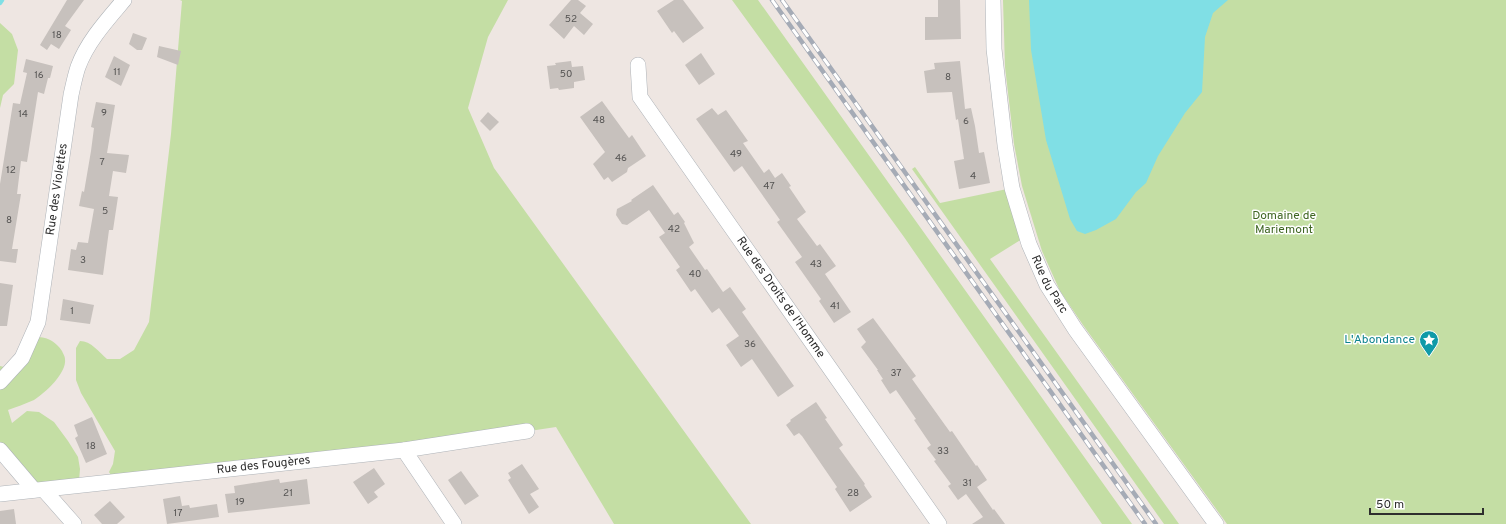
<svg xmlns="http://www.w3.org/2000/svg" width="1506" height="524" font-family="Overpass,sans-serif">
<rect width="100%" height="100%" fill="#eee6e2"/>
<g fill="#c4dea4">
<path d="M180,0H508L488,37L468,108L494,168L751,524H614L556,427L404,450L112,477L109,472L113,464L115,451L81,393L76,380V348L80,341C91,341 99,352 107,359H120L134,350L149,322L171,134L182,1Z"/>
<polygon points="732,0 758,0 1132,524 1102,524 904,237"/>
<polygon points="1003,0 1506,0 1506,524 1227,524 1083,325 1060,291 1042,251 1022,186 1014,144 1005,67"/>
<polygon points="0,23 12,34 18,50 14,84 3,95 0,108"/>
<polygon points="915,167 940,203 1012,188 1027,236 990,259 1179,524 1164,524 912,169"/>
<path d="M39,337C49,338 56,342 62,351C63,354 65,356 65,359C67,373 45,393 34,400C25,404 16,407 8,410L12,423L27,411L39,412L54,422L68,441L78,457L80,469L79,481L44,490L0,450V366L12,369Z"/>
</g>
<polygon fill="#80dfe5" points="1029,0 1228,0 1213,13 1205,37 1202,92 1185,113 1158,156 1146,183 1136,192 1116,219 1096,230 1085,234 1077,231 1070,219 1046,140 1031,50"/>
<g fill="none" stroke-linecap="round" stroke-linejoin="round">
<polyline stroke="#80dfe5" stroke-width="4.5" points="0,3 2,0"/>
</g>
<g fill="#c7c1bd">
<polygon points="67,0 84,0 65,26 71,30 59,49 51,44 47,50 40,45"/>
<polygon points="571,0 578,0 586,6 580,13 593,24 584,35 574,26 564,39 549,25"/>
<polygon points="674,0 683,0 704,28 683,43 674,31 672,33 657,11"/>
<polygon points="938,0 960,0 961,39 925,40 925,17 938,17"/>
<polygon points="133,33 147,38 142,50 137,50 129,44"/>
<polygon points="159,46 181,51 178,65 157,57"/>
<polygon points="701,53 715,74 699,85 685,65"/>
<polygon points="114,56 130,65 121,86 105,77"/>
<polygon points="26,59 53,66 50,78 48,78 44,94 38,92 27,162 21,161 17,194 21,194 12,249 18,249 16,263 0,261 0,184 13,103 20,104 27,73 23,72"/>
<polygon points="571,61 572,67 583,66 585,80 574,82 574,88 559,90 558,88 550,89 547,66 556,65 555,63"/>
<polygon points="960,61 965,109 971,108 975,126 979,153 984,152 990,183 959,189 954,161 964,159 958,119 956,120 952,92 927,93 924,71 935,69 934,63"/>
<polygon points="602,101 629,138 632,135 646,156 628,168 627,172 612,182 608,177 604,180 593,164 605,152 580,117"/>
<polygon points="96,102 115,105 107,153 129,155 126,173 113,171 109,196 118,197 113,230 109,230 103,275 68,270 71,249 76,250 78,242 88,243 94,209 79,206 82,191 84,192 91,151 94,128 91,127"/>
<polygon points="712,108 718,115 726,110 748,141 743,143 764,173 769,169 775,178 782,173 791,186 789,187 806,212 797,219 817,246 820,244 836,266 825,274 851,312 834,323 819,301 821,299 795,262 802,257 777,222 780,220 742,166 734,172 696,119"/>
<polygon points="488,112 499,122 490,131 480,121"/>
<polygon points="653,185 674,215 678,212 685,222 684,223 694,243 689,247 705,270 707,269 723,292 730,287 746,309 742,312 794,386 778,397 752,359 741,367 726,345 739,336 719,308 712,313 695,289 691,292 676,270 680,267 659,237 665,233 649,210 627,225 622,224 616,215 617,209 632,201 631,200"/>
<polygon points="0,283 13,285 7,326 0,326"/>
<polygon points="63,299 94,305 90,324 60,320"/>
<polygon points="873,318 916,376 912,379 950,432 952,431 976,466 977,465 987,480 977,487 993,510 994,509 1005,524 972,524 983,517 966,494 958,500 948,486 951,484 934,461 936,460 927,448 931,445 914,420 916,419 896,390 890,394 881,380 883,379 877,370 878,370 861,347 866,342 857,329"/>
<polygon points="816,402 827,418 825,419 843,445 839,448 865,484 864,485 872,497 850,512 835,489 837,487 802,436 799,433 794,436 786,425 791,421 790,420"/>
<polygon points="92,417 107,454 86,463 75,438 78,436 74,425"/>
<polygon points="522,464 539,489 530,494 539,507 529,514 508,480 511,478 508,473"/>
<polygon points="374,468 385,484 374,492 378,497 368,504 353,482"/>
<polygon points="461,471 479,496 465,505 448,480"/>
<polygon points="279,479 280,483 307,479 310,504 228,513 225,494 235,493 234,486"/>
<polygon points="180,496 182,506 189,505 190,508 217,504 219,517 167,524 163,499"/>
<polygon points="110,501 125,517 117,524 102,524 94,515"/>
<polygon points="14,509 16,524 0,524 0,511"/>
</g>
<g fill="none" stroke-linecap="round" stroke-linejoin="round">
<defs>
<g id="minor">
<path id="s1" d="M993,0L994,49L1005,145L1012,188L1029,244L1047,285L1075,329L1216,524"/>
<path id="s2" d="M638,65L640,97L939,524"/>
<path id="s3" d="M0,382L22,358L38,322L71,95C73,86 75,76 78,67C87,42 107,20 124,0"/>
<polyline points="0,450 34,490"/>
<polyline points="404,450 454,524"/>
<polyline points="44,490 74,524"/>
<path id="s4" d="M0,494L404,450L527,431"/>
</g>
</defs>
<use href="#minor" stroke="#aeb3b8" stroke-width="16"/>
<use href="#minor" stroke="#fff" stroke-width="15"/>
<defs>
<g id="rail">
<polyline points="772,0 1145,524"/>
<polyline points="782,0 1156,524"/>
</g>
</defs>
<use href="#rail" stroke="#a5abb6" stroke-width="4.5"/>
<use href="#rail" stroke="#fff" stroke-width="3" stroke-dasharray="9" stroke-linecap="butt"/>
</g>
<defs>
<symbol id="sight-pin" viewBox="-11 -11 22 30"><path d="M0 17L-7.5 6A9.5 9.5 0 1 1 7.5 6Z" fill="#0f9aa8" stroke="#fff"/><path d="M0-6L1.8-2.2L6-1.7L2.9 1.2L3.7 5.4L0 3.3L-3.7 5.4L-2.9 1.2L-6-1.7L-1.8-2.2Z" fill="#fff"/></symbol>
</defs>
<g fill-rule="evenodd">
<use href="#sight-pin" x="1418" y="329" width="22" height="30"/>
</g>
<g text-anchor="middle" dominant-baseline="central" stroke-width="3" stroke-linejoin="round" paint-order="stroke">
<g font-size="10" fill="#545352">
<text x="571" y="19">52</text>
<text x="57" y="35">18</text>
<text x="117" y="72">11</text>
<text x="566" y="74">50</text>
<text x="39" y="75">16</text>
<text x="948" y="77">8</text>
<text x="104" y="113">9</text>
<text x="23" y="114">14</text>
<text x="599" y="120">48</text>
<text x="966" y="121">6</text>
<text x="736" y="154">49</text>
<text x="621" y="158">46</text>
<text x="102" y="162">7</text>
<text x="11" y="170">12</text>
<text x="973" y="176">4</text>
<text x="769" y="186">47</text>
<text x="105" y="211">5</text>
<text x="9" y="220">8</text>
<text x="674" y="229">42</text>
<text x="83" y="260">3</text>
<text x="816" y="264">43</text>
<text x="695" y="274">40</text>
<text x="835" y="306">41</text>
<text x="72" y="311">1</text>
<text x="750" y="344">36</text>
<text x="896" y="373">37</text>
<text x="91" y="446">18</text>
<text x="943" y="451">33</text>
<text x="967" y="483">31</text>
<text x="288" y="493">21</text>
<text x="853" y="493">28</text>
<text x="240" y="502">19</text>
<text x="178" y="513">17</text>
</g>
<g font-size="12" fill="#2e2e2e" stroke="#fff">
<text stroke="none"><textPath href="#s3" startOffset="206">Rue des Violettes</textPath></text>
<text stroke="none"><textPath href="#s1" startOffset="293">Rue du Parc</textPath></text>
<text stroke="none"><textPath href="#s2" startOffset="277">Rue des Droits de l'Homme</textPath></text>
<text stroke="none"><textPath href="#s4" startOffset="265">Rue des Fougères</textPath></text>
</g>
<g font-size="12" fill="#3f6623" stroke="#fff">
<text x="1284" y="216">Domaine de<tspan x="1284" dy="14">Mariemont</tspan></text>
</g>
<g font-size="12" fill="#0d838f" stroke="#fff" text-anchor="end">
<text x="1415" y="340">L'Abondance</text>
</g>
</g>
<path d="M1370 508v6h113v-6" fill="none" stroke="#2e2e2e" stroke-width="2"/>
<text x="1376" y="508" font-size="12" fill="#2e2e2e" stroke="#ffffff" stroke-width="3" paint-order="stroke">50 m</text>
</svg>
